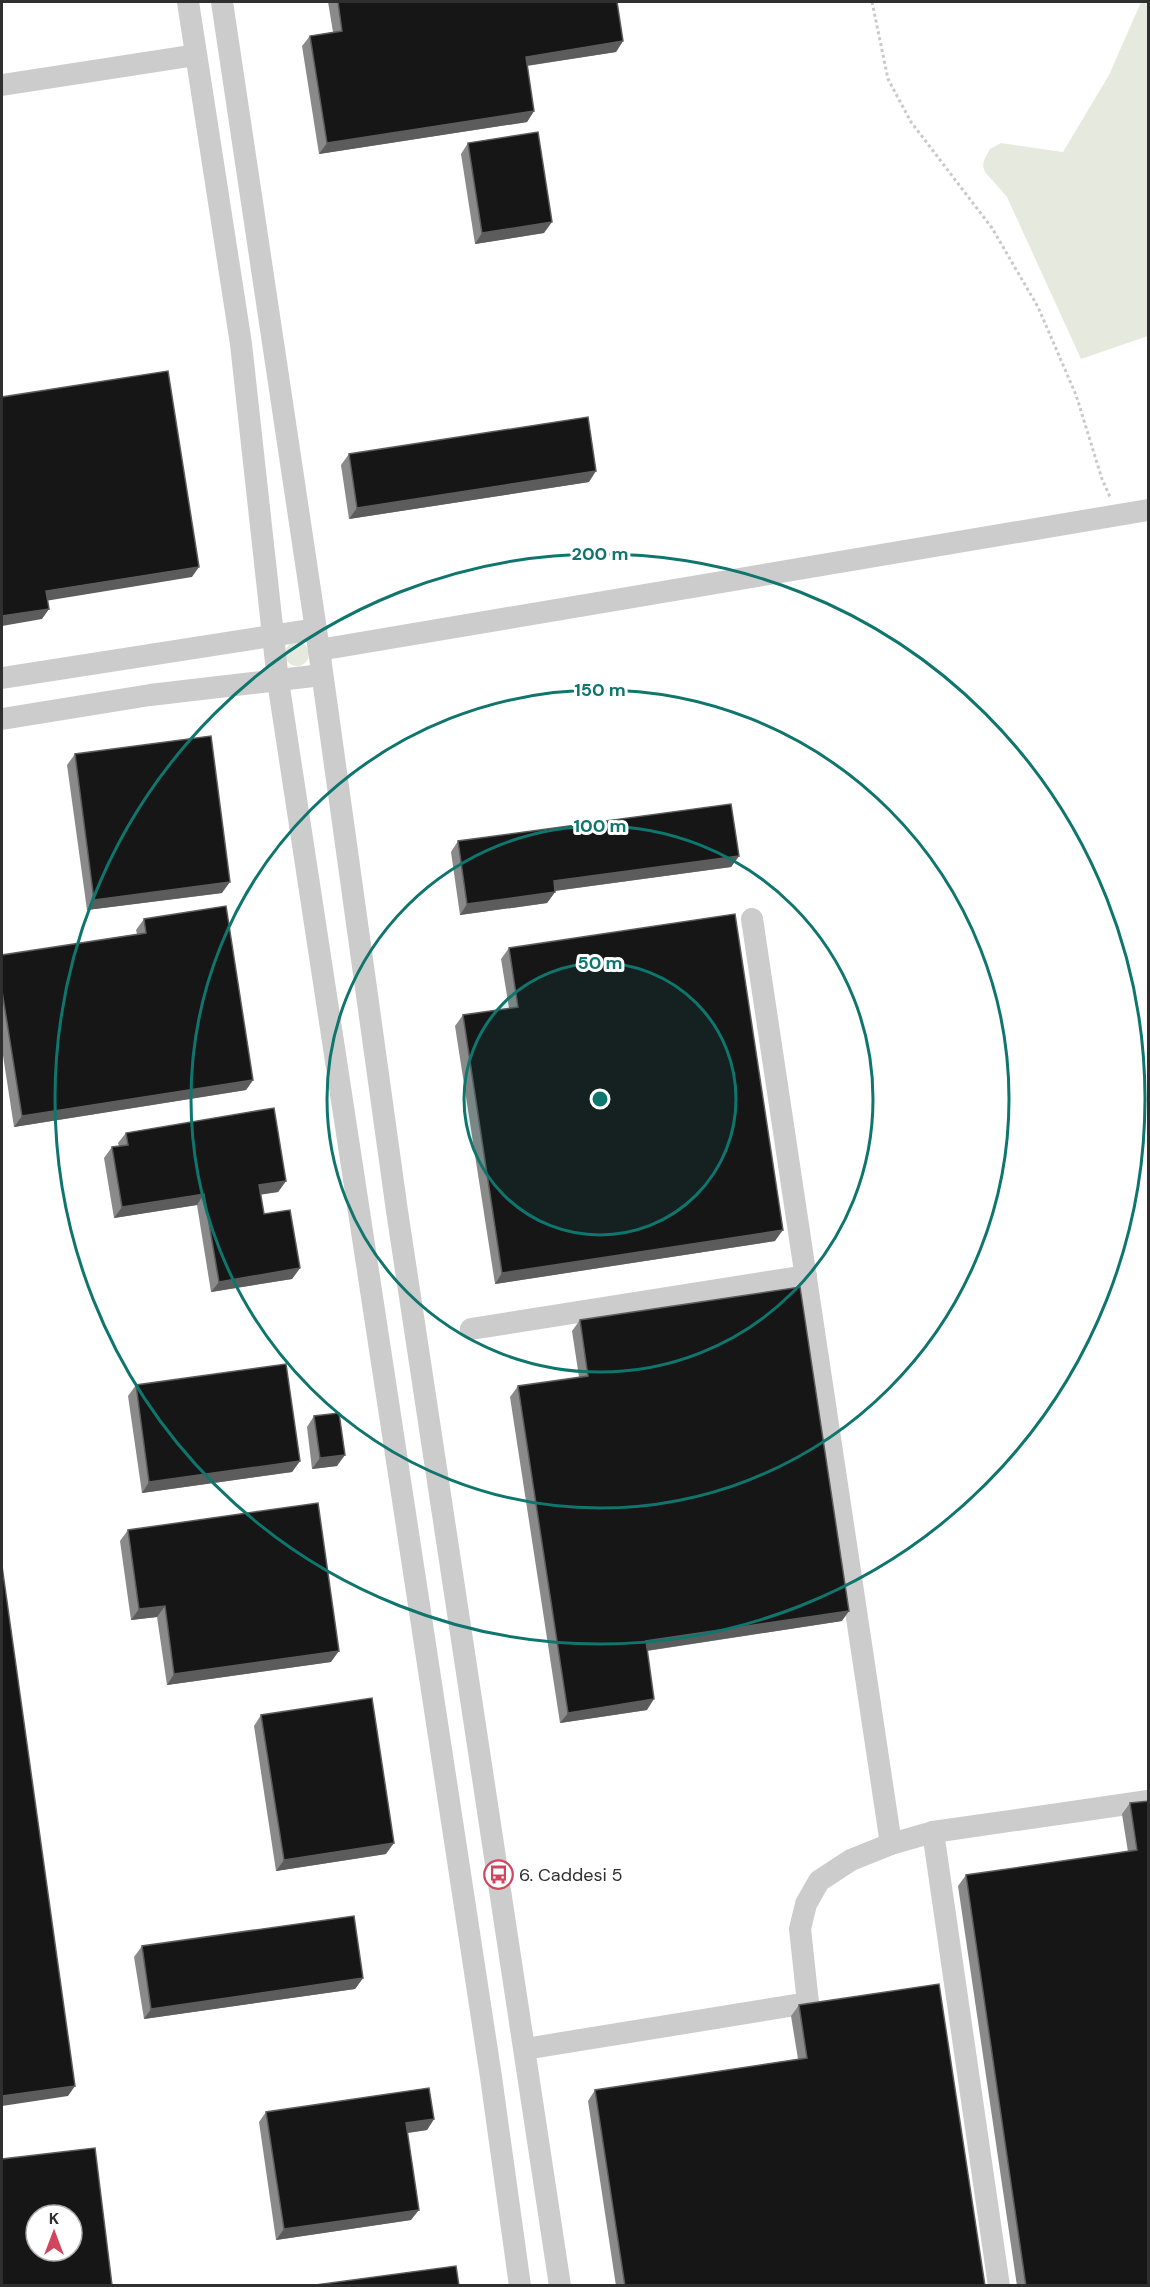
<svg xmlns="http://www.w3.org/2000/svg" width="1150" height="2287" font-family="'DM Sans',sans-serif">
<rect width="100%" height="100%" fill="#fff"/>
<g fill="#e6eade">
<polygon points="1141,2 1148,2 1148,336 1081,359 1007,197 985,172 983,166 984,160 990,149 1001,143 1063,152 1109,75"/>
<circle cx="297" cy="654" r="12"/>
</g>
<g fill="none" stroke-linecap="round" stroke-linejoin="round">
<polyline stroke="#c9c9c9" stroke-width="3" stroke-dasharray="3 3" stroke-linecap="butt" points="872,2 888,79 911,122 992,228 1038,307 1076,395 1102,479 1110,497"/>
<g stroke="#ccc" stroke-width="22">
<polyline points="188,2 241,344 278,681 491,2077 520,2286"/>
<polyline points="222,2 319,650 397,1211 560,2286"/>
<polyline points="2,85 196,55"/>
<polyline points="319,650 1148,510"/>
<polyline points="2,678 316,629"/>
<polyline points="2,719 150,695 322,675"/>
<polyline points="752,919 891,1844"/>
<polyline points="471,1329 806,1276"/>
<polyline points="933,1832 999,2286"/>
<polyline points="525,2049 808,2003 800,1929 806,1904 819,1881 851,1860 891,1844 933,1832 1148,1801"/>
</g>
</g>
<g fill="#8a8a8a">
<polygon points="328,2 617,2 623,41 616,52 527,66 534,111 527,122 319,154 302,46 310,36 333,32"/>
<polygon points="468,143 544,233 475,244 461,154"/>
<polygon points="349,454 589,482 349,519 341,465"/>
<polygon points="75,754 222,893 87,910 67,765"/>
<polygon points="458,841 739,856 731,867 555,891 555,892 547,903 460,915 451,852"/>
<polygon points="144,919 253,1080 246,1090 14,1127 2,1049 2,955 137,934 136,930"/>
<polygon points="509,948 775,1241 495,1284 455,1026 463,1015 509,1008 501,959"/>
<polygon points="126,1133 286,1181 278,1192 261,1194 264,1214 300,1268 292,1279 211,1292 197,1205 114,1218 104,1158 112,1147 119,1146 118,1143"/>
<polygon points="580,1320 842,1621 647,1651 647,1710 560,1723 510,1397 518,1386 579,1377 572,1331"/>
<polygon points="136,1385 300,1461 292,1472 142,1493 128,1396"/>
<polygon points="314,1416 337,1466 312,1469 307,1427"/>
<polygon points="128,1530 331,1662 167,1685 157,1617 131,1620 120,1541"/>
<polygon points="261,1715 386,1854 276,1871 254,1726"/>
<polygon points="1149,1801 1149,2286 1017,2286 958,1886 966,1875 1128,1852 1122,1814 1130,1803"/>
<polygon points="142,1946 363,1978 355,1989 144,2019 134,1957"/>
<polygon points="799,2005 985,2286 616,2286 588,2101 595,2090 798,2059 791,2016"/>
<polygon points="266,2112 434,2119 427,2130 408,2133 411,2220 276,2240 259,2122"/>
</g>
<g fill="#5c5c5c">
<polygon points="623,41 616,52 518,67 526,57"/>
<polygon points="534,111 527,122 319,154 327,143"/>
<polygon points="552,222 544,233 475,244 482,233"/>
<polygon points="596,471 589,482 349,519 357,508"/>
<polygon points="199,567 192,577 39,602 46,591"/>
<polygon points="49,609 42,619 2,626 2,616"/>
<polygon points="739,856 731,867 546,892 554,881"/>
<polygon points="230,882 222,893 87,910 94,900"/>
<polygon points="555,892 547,903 460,915 467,904"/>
<polygon points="253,1080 246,1090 14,1127 22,1116"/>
<polygon points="286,1181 278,1192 252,1196 259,1185"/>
<polygon points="204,1194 197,1205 114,1218 122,1207"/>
<polygon points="783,1230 775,1241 495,1284 502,1273"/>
<polygon points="300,1268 292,1279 211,1292 219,1282"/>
<polygon points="345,1455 337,1466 312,1469 320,1458"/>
<polygon points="300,1461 292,1472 142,1493 149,1482"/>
<polygon points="165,1606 157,1617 131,1620 139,1609"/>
<polygon points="849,1611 842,1621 638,1652 646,1641"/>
<polygon points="339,1651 331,1662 167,1685 174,1674"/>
<polygon points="654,1699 647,1710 560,1723 568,1713"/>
<polygon points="394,1843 386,1854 276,1871 284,1860"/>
<polygon points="363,1978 355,1989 144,2019 151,2009"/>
<polygon points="75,2086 68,2096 2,2106 2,2096"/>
<polygon points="434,2119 427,2130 399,2134 406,2123"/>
<polygon points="419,2210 411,2220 276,2240 284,2229"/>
</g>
<g fill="#161616" stroke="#5c5c5c" stroke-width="1.5" fill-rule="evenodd">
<polygon points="338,2 617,2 623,41 526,57 534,111 327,143 310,36 342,31"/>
<polygon points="538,132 552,222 482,233 468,143"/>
<polygon points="168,371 199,567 46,591 49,609 2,616 2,397"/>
<polygon points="588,417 596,471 357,508 349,454"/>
<polygon points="211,736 230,882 94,900 75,754"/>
<polygon points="731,804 739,856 554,881 555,892 467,904 458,841"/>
<polygon points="226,906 253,1080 22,1116 2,991 2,955 146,933 144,919"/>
<polygon points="735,914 783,1230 502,1273 463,1015 518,1007 509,948"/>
<polygon points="274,1108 286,1181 259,1185 264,1214 290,1210 300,1268 219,1282 204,1194 122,1207 112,1147 128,1145 126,1133"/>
<polygon points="800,1287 849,1611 646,1641 654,1699 568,1713 518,1386 588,1376 580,1320"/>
<polygon points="286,1364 300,1461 149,1482 136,1385"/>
<polygon points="339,1413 345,1455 320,1458 314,1416"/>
<polygon points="318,1503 339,1651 174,1674 165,1606 139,1609 128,1530"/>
<polygon points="2,1566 75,2086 2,2096"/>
<polygon points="372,1698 394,1843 284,1860 261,1715"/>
<polygon points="1149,1801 1149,2286 1026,2286 966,1875 1137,1850 1130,1803"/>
<polygon points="354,1916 363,1978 151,2009 142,1946"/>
<polygon points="939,1984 985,2286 625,2286 595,2090 807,2058 799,2005"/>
<polygon points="429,2088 434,2119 406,2123 419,2210 284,2229 266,2112"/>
<path d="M95,2148L112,2285L2,2286V2159ZM36,2215H72V2251H36Z"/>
<polygon points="456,2266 459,2286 308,2286"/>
</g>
<circle cx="600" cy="1099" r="136" fill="#0f766e" fill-opacity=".12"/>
<g fill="none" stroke="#0f766e" stroke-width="3">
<circle cx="600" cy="1099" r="136"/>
<circle cx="600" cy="1099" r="273"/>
<circle cx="600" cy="1099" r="409"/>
<circle cx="600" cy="1099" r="545"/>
</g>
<defs>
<symbol id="bus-ring" viewBox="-11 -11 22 22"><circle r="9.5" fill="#fff" stroke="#d0465f" stroke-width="1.5"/><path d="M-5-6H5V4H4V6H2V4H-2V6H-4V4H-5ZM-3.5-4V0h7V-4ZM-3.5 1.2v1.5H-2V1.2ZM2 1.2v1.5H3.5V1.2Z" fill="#d0465f"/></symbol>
</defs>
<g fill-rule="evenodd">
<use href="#bus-ring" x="482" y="1858" width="33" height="33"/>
</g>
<g text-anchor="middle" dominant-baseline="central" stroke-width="6" stroke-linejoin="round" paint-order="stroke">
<g font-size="18" fill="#2f2f2f" stroke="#fff" text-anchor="start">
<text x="519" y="1875">6. Caddesi 5</text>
</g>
</g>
<circle cx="600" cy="1099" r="9" fill="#0f766e" stroke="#fff" stroke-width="3"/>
<g font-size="18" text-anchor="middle" font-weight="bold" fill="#0f766e" stroke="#fff" stroke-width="6" stroke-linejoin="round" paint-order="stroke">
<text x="600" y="560">200 m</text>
<text x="600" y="696">150 m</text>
<text x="600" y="832">100 m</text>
<text x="600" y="969">50 m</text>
</g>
<rect width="1150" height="2287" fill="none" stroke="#2f2f2f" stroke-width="6"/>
<g transform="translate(54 2233)"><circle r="28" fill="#ffffff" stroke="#acacac" stroke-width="1.5"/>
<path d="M0-4.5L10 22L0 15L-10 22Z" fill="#d0465f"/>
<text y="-9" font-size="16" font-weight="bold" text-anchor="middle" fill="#2f2f2f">K</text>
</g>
</svg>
